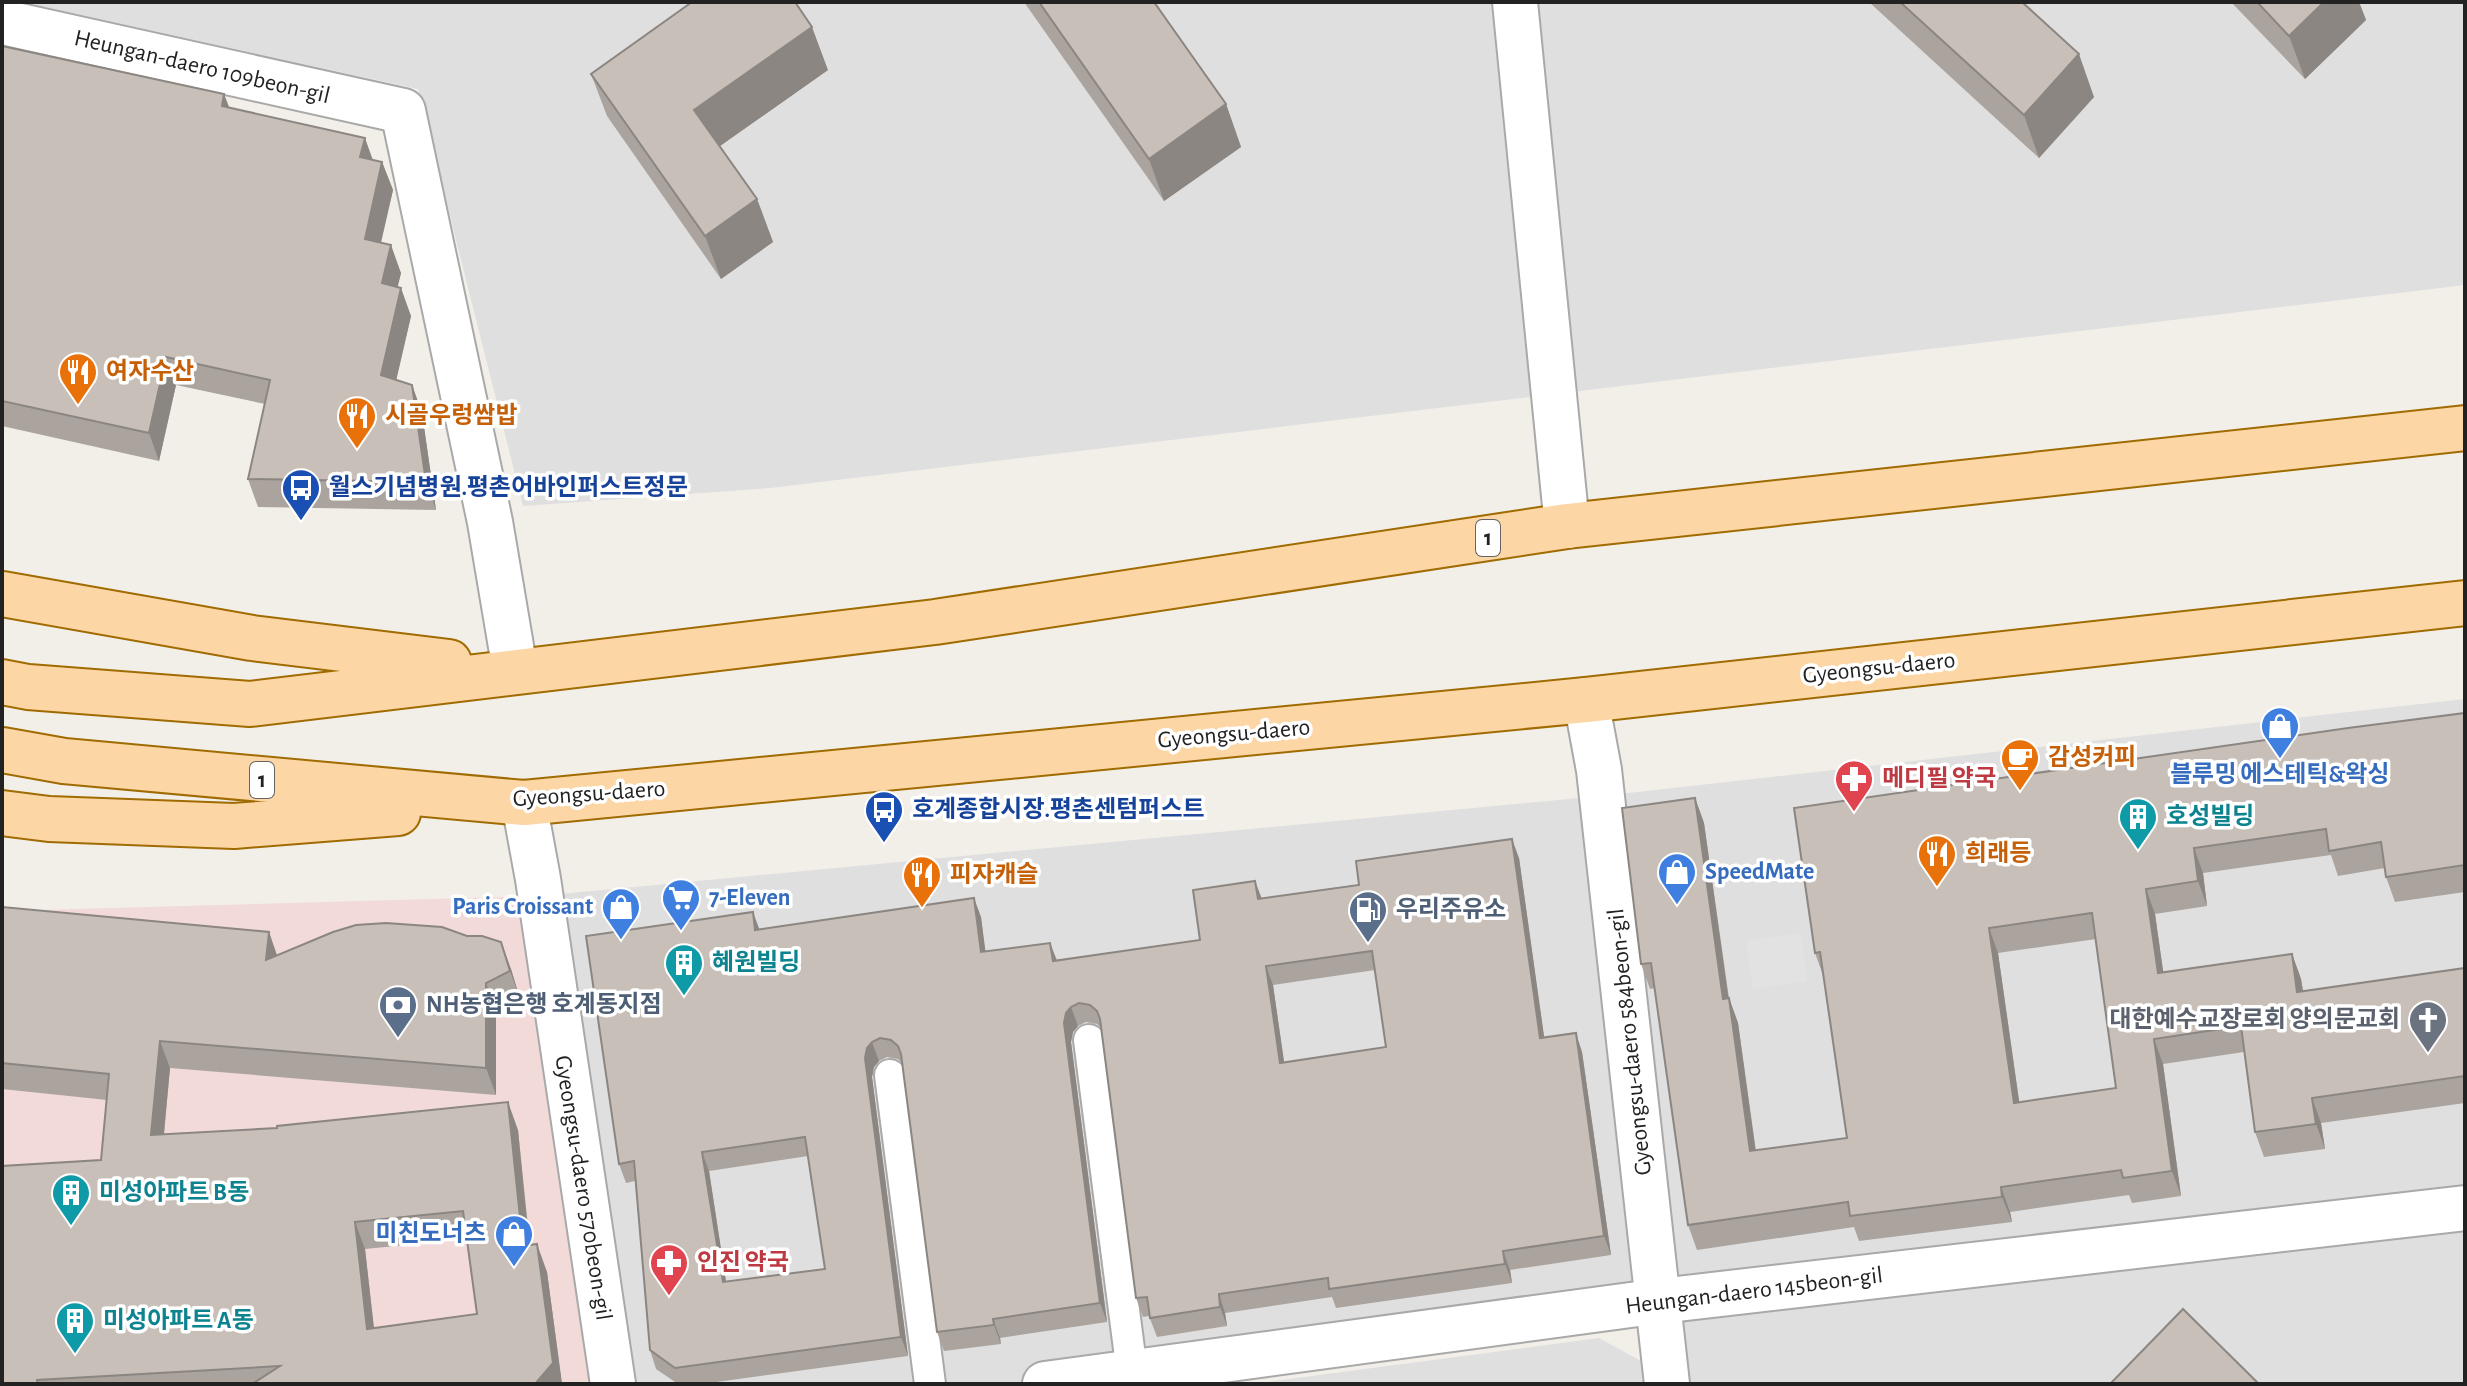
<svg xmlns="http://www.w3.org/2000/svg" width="2467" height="1386" font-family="'Alegreya Sans','Noto Sans KR',sans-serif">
<rect width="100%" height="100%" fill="#f2efe9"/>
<g fill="#e0dfdf">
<polygon points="22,2 2465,2 2465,285 770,488 523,506 418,89"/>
<polygon points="2465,699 2465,1384 1667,1384 1660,1302 1045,1384 613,1384 539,896 1611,795"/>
<polygon points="1599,1338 1641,1361 1644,1384 1251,1384"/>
</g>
<polygon fill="#f2dad9" points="539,896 613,1384 2,1384 2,911"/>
<polygon fill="#e2e2e2" points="1801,933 1807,981 1753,989 1746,941"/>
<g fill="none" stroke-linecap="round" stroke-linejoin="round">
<defs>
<g id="lane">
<polyline points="1089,1040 1132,1372"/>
<polyline points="890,1075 930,1384"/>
</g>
<g id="street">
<polyline points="1515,2 1567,526"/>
<polyline points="2,22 403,111 490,522 515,670"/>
<polyline points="1586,700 1599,770 1667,1384"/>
<polyline points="524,803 538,879 613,1384"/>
<polyline points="1045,1384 1660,1301 2465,1208"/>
</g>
<g id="primary">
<polyline points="2,594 252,638 449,662"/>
<polyline points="2,682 28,687 250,704 935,622 1567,526 2465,428"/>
<polyline points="2,750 64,761 524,803 1586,700 2465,603"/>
<polyline points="2,813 49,819 234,826 398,813"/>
</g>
</defs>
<use href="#lane" stroke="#a9a9a9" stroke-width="34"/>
<use href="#street" stroke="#a9a9a9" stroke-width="48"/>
<use href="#primary" stroke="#a06b00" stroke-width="48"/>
<use href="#lane" stroke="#fff" stroke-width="30"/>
<use href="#street" stroke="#fff" stroke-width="44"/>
<use href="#primary" stroke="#fcd6a4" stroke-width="44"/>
</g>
<g fill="#aba49e" fill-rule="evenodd">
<polygon points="1024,2 1154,2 1226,104 1241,147 1164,201"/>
<polygon points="1869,2 2022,2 2094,97 2039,158"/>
<polygon points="2231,2 2359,2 2366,20 2305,79"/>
<polygon points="2,46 229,108 373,160 382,162 393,190 381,243 401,273 397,287 411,316 396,380 412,385 422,413 436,510 258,507 248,479 265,404 176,385 159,461 2,426"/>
<polygon points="828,70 720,146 757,199 773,242 721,279 607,116 591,74"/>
<path d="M2465,713V892L2395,902L2386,877L2385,868L2338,876L2331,855L2203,873L2207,906L2155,914L2163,972L2292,954L2301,979L2303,991L2465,968V1103L2321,1123L2325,1149L2264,1157L2255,1132L2244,1052L2163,1064L2181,1196L2132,1203L2129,1195L2010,1212L2012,1222L1859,1241L1854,1227L1697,1250L1688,1225L1655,988L1650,989L1641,964L1695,798L1704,823L1729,998L1738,1023L1756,1151L1847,1138L1824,978L1815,953ZM2096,939L2116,1088L2019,1102L1998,953Z"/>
<path d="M1519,858L1544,1038L1582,1052L1611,1255L1510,1270L1512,1283L1336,1308L1332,1297L1225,1313L1227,1326L1157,1337L1149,1316L1143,1317L1136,1298L1101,1028L1097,1024L1086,1022L1078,1026L1073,1032L1071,1042L1107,1322L1000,1338L1001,1344L944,1351L937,1332L902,1063L898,1059L887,1057L879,1061L874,1067L872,1077L908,1356L702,1384H678L656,1369L650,1350L635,1181L626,1183L619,1164L759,929L981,917L985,951L1050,943L1057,960L1200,940L1255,881L1262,899L1359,885ZM1375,970L1386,1047L1284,1063L1273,985ZM808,1156L825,1269L726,1282L709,1171Z"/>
<path d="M2,907L269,932L277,955L511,969L520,999L496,1010V1095L170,1068L164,1135L518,1130L530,1245L547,1272L562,1384H2L101,1160L107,1100L2,1089ZM467,1239L477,1314L374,1328L365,1249Z"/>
</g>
<g fill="#8b8681">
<polygon points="2324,2 2359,2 2366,20 2305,79 2289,36"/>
<polygon points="812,27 828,70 710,153 694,110"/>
<polygon points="2079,54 2094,97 2039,158 2024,115"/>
<polygon points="224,94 235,122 222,106"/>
<polygon points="1226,104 1241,147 1164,201 1149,159"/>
<polygon points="365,138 375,166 360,157"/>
<polygon points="382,162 393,190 375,267 365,239"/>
<polygon points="757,199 773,242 721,279 705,236"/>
<polygon points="391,245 401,273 392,311 382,283"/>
<polygon points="401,288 411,316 391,403 381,375"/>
<polygon points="166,357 176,385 159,461 149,433"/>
<polygon points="412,385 422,413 436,510 426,482"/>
<polygon points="1695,798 1704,823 1732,1024 1723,999"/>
<polygon points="1512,839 1519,858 1547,1057 1540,1038"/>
<polygon points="2194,848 2203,873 2207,906 2198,881"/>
<polygon points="1255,881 1262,900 1258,899"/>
<polygon points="2146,889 2155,914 2167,998 2158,973"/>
<polygon points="974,898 981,917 988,971 981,952"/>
<polygon points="753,912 760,931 755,930"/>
<polygon points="1989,928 1998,953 2023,1128 2014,1103"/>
<polygon points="269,932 278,959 266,960"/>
<polygon points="501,942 511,969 520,999 510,971"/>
<polygon points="1050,943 1057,962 1053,961"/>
<polygon points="2292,954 2301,979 2307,1017 2297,992"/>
<polygon points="1266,966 1273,985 1287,1082 1280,1063"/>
<polygon points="486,983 496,1010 496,1095 486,1068"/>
<polygon points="1729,998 1738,1023 1759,1176 1750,1151"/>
<polygon points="1071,1007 1078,1026 1073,1032 1071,1042 1107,1322 1100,1303 1064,1023 1066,1013"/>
<polygon points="1576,1033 1582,1052 1611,1255 1604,1236"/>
<polygon points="2154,1039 2163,1064 2181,1196 2172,1171"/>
<polygon points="160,1041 170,1068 161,1163 151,1135"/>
<polygon points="872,1042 879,1061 874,1067 872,1077 908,1356 901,1337 865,1058 867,1048"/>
<polygon points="2312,1098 2321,1123 2325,1149 2316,1124"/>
<polygon points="508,1102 518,1130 532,1274 523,1246"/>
<polygon points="702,1152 709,1171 729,1301 723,1282"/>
<polygon points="2001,1187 2010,1212 2012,1222 2002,1197"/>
<polygon points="355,1222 365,1249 377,1356 367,1329"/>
<polygon points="537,1244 547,1272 562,1384 535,1384"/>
<polygon points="1503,1251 1510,1270 1512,1283 1505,1264"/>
<polygon points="1219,1294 1225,1313 1227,1326 1220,1307"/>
<polygon points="993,1319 1000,1338 1001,1344 994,1325"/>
</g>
<g fill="#c7bfb8" stroke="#8b8681" stroke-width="2" fill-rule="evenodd">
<polygon points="692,2 795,2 812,27 694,110 757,199 705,236 591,74"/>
<polygon points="1039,2 1154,2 1226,104 1149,159"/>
<polygon points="1900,2 2022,2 2079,54 2024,115"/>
<polygon points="2257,2 2324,2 2289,36"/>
<polygon points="2,46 224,94 222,106 365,138 360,157 382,162 365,239 391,245 382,283 401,288 381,375 412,385 426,482 248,479 270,380 166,357 149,433 2,401"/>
<path d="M2465,713V865L2386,877L2381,842L2329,851L2326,829L2194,848L2198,881L2146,889L2158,973L2292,954L2297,992L2465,968V1076L2312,1098L2316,1124L2255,1132L2241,1026L2154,1039L2172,1171L2123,1178L2121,1170L2001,1187L2002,1197L1850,1216L1848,1202L1688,1225L1651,963L1641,964L1622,808L1695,798L1723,999L1729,998L1750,1151L1847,1138L1820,952L1815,953L1794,808L2348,728ZM2092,913L2116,1088L2014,1103L1989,928Z"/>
<path d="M1512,839L1540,1038L1576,1033L1604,1236L1503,1251L1505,1264L1329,1289L1328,1278L1219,1294L1220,1307L1150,1318L1147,1297L1136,1298L1100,1019L1097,1011L1090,1005L1079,1003L1071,1007L1066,1013L1064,1023L1100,1303L993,1319L994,1325L937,1332L901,1054L898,1046L891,1040L880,1038L872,1042L867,1048L865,1058L901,1337L675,1368L650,1350L634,1161L619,1164L586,936L753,912L755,930L974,898L981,952L1050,943L1053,961L1200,940L1193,890L1255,881L1258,899L1359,885L1356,861ZM1372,951L1386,1047L1280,1063L1266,966ZM805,1137L825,1269L723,1282L702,1152Z"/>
<path d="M2,907L269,932L266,960L333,932L356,925L386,923L442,927L467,936H482L501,942L510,971L486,983V1068L160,1041L151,1135L277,1128V1126L508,1102L523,1246L537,1244L553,1363L535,1384H252L280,1366L37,1380L38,1384H2V1166L101,1160L109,1074L2,1063ZM463,1211L477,1314L367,1329L355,1222Z"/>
<polygon points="2183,1309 2259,1384 2110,1384"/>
</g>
<defs>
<symbol id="restaurant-pin" viewBox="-11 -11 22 30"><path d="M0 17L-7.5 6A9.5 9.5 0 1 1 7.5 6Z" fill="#e8710a" stroke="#fff"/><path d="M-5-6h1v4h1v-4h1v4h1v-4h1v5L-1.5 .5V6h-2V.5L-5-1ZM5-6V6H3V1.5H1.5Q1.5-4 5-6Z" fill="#fff"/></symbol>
<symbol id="bus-pin" viewBox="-11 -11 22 30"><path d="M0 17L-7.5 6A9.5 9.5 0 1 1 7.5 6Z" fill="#1a4fb4" stroke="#fff"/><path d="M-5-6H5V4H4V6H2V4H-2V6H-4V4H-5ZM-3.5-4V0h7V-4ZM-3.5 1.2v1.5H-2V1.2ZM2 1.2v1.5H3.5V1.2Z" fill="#fff"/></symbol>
<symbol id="shop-pin" viewBox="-11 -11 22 30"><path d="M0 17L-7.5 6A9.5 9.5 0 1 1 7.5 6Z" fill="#3f7fe0" stroke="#fff"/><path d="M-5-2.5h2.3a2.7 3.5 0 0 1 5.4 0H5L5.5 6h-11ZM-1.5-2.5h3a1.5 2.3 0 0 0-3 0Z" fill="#fff"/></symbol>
<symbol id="cafe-pin" viewBox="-11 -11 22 30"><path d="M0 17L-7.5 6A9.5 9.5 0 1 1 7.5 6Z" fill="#e8710a" stroke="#fff"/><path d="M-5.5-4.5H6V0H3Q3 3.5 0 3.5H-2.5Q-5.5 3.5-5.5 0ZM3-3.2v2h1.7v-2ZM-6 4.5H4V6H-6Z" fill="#fff"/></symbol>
<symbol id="pharmacy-pin" viewBox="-11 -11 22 30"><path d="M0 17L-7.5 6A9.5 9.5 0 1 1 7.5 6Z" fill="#e0444e" stroke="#fff"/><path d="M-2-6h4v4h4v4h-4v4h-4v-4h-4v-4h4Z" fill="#fff"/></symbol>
<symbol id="building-pin" viewBox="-11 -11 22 30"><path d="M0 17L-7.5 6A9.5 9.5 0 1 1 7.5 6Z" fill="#0f9aa8" stroke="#fff"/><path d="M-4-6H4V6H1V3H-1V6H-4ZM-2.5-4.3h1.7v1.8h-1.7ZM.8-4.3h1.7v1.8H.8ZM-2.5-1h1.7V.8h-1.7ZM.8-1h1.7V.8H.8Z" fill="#fff"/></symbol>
<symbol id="supermarket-pin" viewBox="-11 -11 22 30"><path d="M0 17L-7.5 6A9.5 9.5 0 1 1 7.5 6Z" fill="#3f7fe0" stroke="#fff"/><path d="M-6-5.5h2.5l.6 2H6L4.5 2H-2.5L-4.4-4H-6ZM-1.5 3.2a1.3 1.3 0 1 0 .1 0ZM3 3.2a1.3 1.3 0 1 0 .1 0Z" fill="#fff"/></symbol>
<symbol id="fuel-pin" viewBox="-11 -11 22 30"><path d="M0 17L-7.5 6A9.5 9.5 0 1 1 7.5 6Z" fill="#5c6f8a" stroke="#fff"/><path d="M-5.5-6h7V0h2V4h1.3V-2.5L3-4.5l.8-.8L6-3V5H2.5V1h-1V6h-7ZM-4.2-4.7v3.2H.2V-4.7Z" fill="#fff"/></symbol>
<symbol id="bank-pin" viewBox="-11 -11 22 30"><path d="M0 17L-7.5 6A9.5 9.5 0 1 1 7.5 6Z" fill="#5c6f8a" stroke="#fff"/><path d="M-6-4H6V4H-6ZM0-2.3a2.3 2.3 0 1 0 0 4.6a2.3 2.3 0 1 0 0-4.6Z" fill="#fff"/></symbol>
<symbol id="church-pin" viewBox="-11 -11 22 30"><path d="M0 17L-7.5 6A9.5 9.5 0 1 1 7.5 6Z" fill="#6b7280" stroke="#fff"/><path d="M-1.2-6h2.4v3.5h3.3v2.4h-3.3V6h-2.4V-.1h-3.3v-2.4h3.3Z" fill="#fff"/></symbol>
</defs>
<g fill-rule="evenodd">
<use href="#restaurant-pin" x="56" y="350" width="44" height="60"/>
<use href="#restaurant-pin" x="335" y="394" width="44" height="60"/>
<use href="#bus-pin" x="279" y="466" width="44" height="60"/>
<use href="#shop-pin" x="2258" y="704" width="44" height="60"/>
<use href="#cafe-pin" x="1998" y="736" width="44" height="60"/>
<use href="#pharmacy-pin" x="1832" y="757" width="44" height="60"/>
<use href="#bus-pin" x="862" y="788" width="44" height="60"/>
<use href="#building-pin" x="2116" y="795" width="44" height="60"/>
<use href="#restaurant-pin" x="1915" y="832" width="44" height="60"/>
<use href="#shop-pin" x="1655" y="850" width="44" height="60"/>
<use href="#restaurant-pin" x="900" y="853" width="44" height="60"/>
<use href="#supermarket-pin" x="659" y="876" width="44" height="60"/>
<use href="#shop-pin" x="599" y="885" width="44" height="60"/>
<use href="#fuel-pin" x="1346" y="888" width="44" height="60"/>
<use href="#building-pin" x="662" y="941" width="44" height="60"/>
<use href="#bank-pin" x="376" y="983" width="44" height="60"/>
<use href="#church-pin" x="2406" y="998" width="44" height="60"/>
<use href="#building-pin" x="49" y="1171" width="44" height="60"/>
<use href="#shop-pin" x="492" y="1212" width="44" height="60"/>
<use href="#pharmacy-pin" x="647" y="1241" width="44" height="60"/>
<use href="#building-pin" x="53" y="1299" width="44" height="60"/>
</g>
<g text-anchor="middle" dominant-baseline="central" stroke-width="7" stroke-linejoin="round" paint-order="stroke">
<g fill="#fff" stroke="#646464" stroke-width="2">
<rect x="1476" y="520" width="24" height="36" rx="6"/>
<rect x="250" y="762" width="24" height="36" rx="6"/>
</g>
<g font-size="22" font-weight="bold" fill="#222">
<text x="1488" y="538">1</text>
<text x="262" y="780">1</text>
</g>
<g font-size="24" fill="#222" stroke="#fff">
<text transform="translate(202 67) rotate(13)">Heungan-daero 109beon-gil</text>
<text transform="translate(1879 668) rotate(-6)">Gyeongsu-daero</text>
<text transform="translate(1234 734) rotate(-5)">Gyeongsu-daero</text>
<text transform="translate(589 794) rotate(-4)">Gyeongsu-daero</text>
<text transform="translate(1630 1042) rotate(-96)">Gyeongsu-daero 584beon-gil</text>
<text transform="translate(583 1188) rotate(81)">Gyeongsu-daero 570beon-gil</text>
<text transform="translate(1754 1291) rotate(-7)">Heungan-daero 145beon-gil</text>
</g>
<g font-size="24" font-weight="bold" fill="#c56008" stroke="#fff" text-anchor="start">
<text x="106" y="372">여자수산</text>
<text x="385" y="416">시골우렁쌈밥</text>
<text x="2048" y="758">감성커피</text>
<text x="1965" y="854">희래등</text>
<text x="950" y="875">피자캐슬</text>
</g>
<g font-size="24" font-weight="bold" fill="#164399" stroke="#fff" text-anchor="start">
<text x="329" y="488">월스기념병원.평촌어바인퍼스트정문</text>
<text x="912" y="810">호계종합시장.평촌센텀퍼스트</text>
</g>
<g font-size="24" font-weight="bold" fill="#366cbe" stroke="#fff" text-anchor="start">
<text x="2280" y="775" text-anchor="middle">블루밍 에스테틱&amp;왁싱</text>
<text x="1705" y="872">SpeedMate</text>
<text x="709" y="898">7-Eleven</text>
<text x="593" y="907" text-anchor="end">Paris Croissant</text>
<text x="486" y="1234" text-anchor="end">미친도너츠</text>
</g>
<g font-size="24" font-weight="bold" fill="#be3a42" stroke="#fff" text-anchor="start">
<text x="1882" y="779">메디필 약국</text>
<text x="697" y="1263">인진 약국</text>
</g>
<g font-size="24" font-weight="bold" fill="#0d838f" stroke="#fff" text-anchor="start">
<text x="2166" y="817">호성빌딩</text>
<text x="712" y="963">혜원빌딩</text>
<text x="99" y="1193">미성아파트 B동</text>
<text x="103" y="1321">미성아파트 A동</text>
</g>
<g font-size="24" font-weight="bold" fill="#4e5e75" stroke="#fff" text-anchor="start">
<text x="1396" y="910">우리주유소</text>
<text x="426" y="1005">NH농협은행 호계동지점</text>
</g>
<g font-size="24" font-weight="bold" fill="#5b616d" stroke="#fff" text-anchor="end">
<text x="2400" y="1020">대한예수교장로회 양의문교회</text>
</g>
</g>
<rect width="2467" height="1386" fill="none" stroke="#222222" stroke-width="8"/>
</svg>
